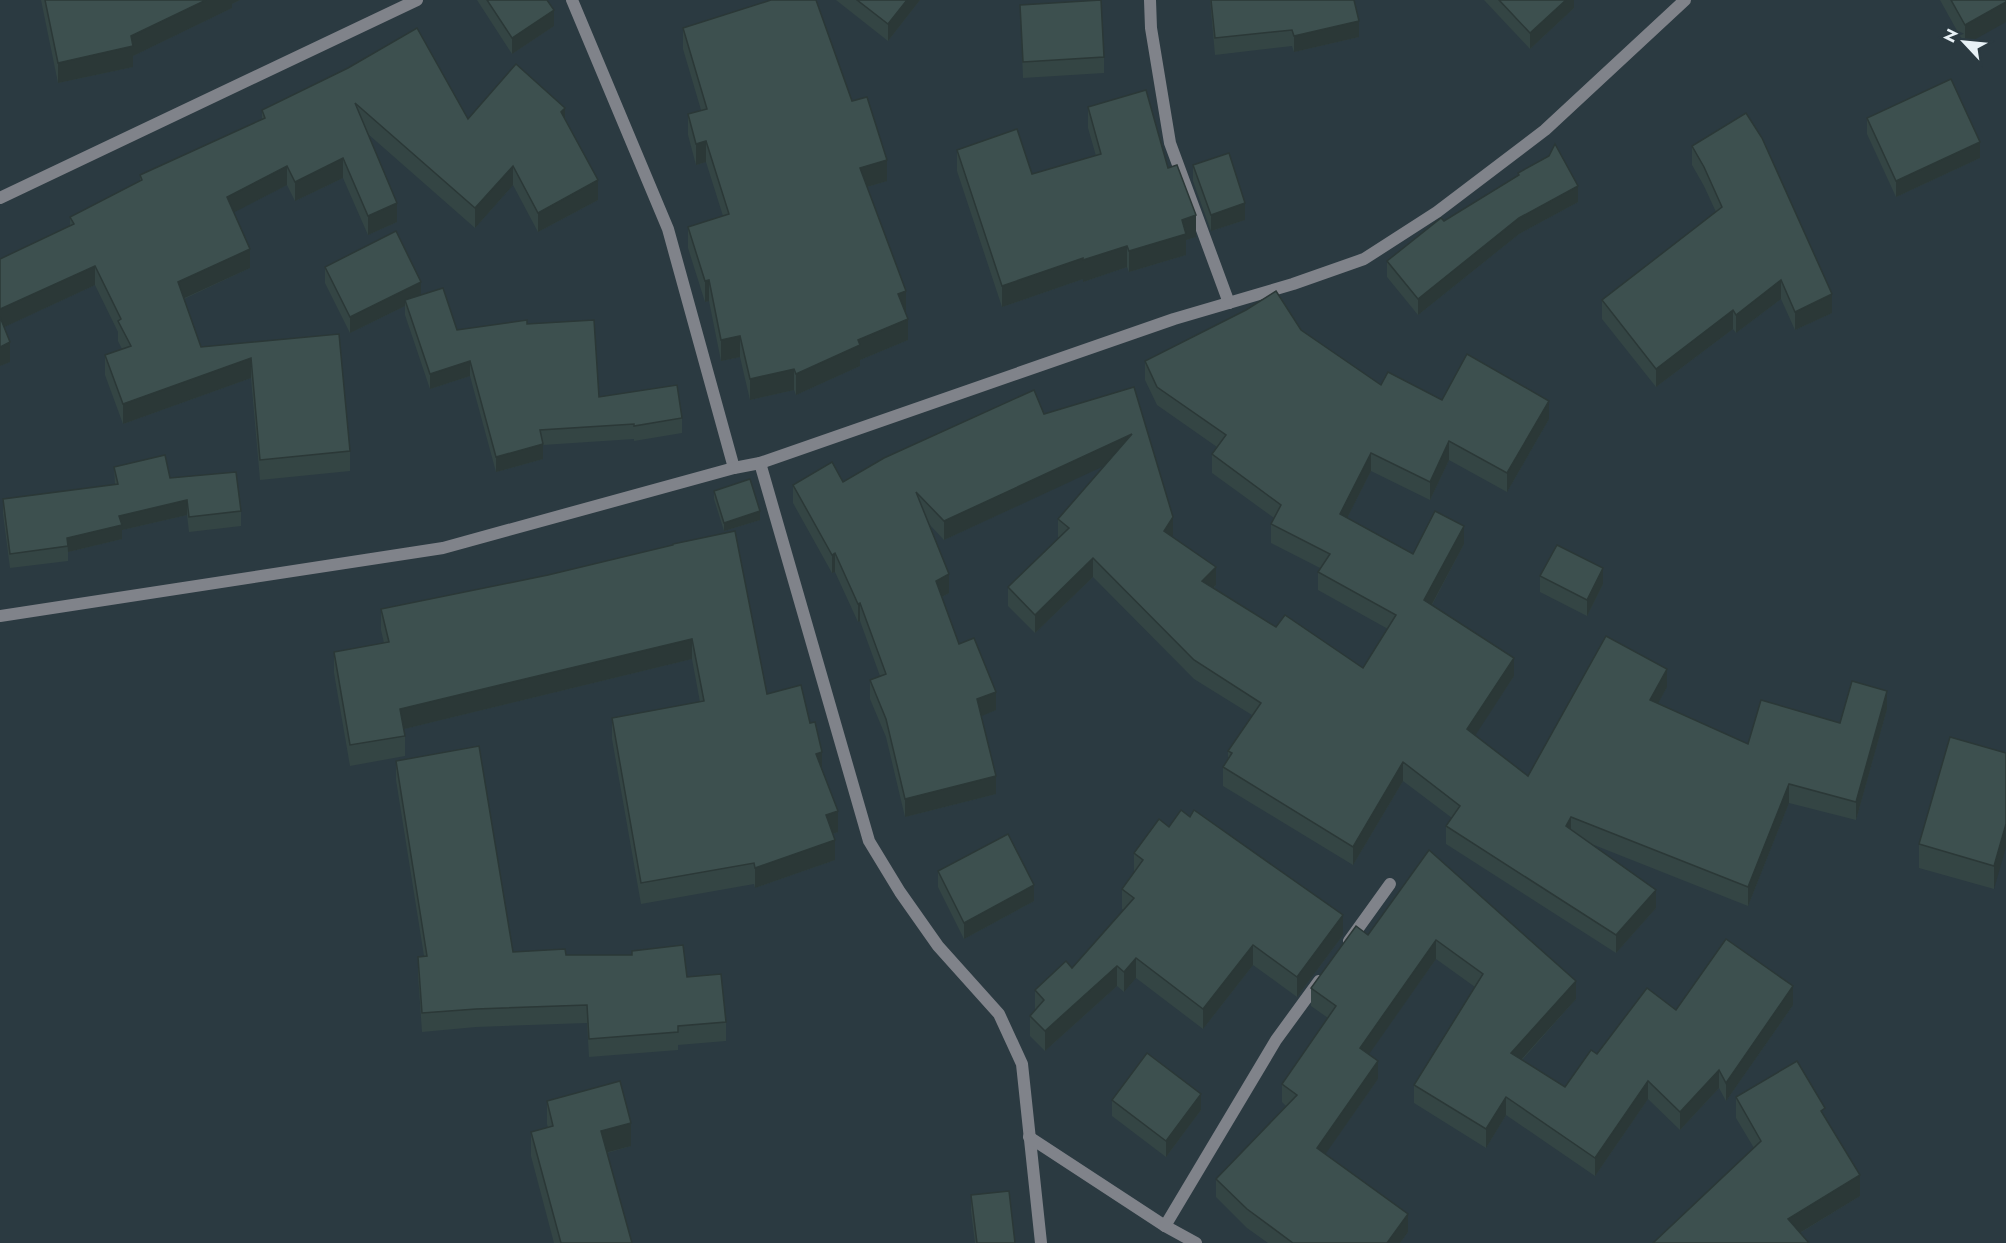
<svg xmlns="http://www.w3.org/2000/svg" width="2006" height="1243" font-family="Jost,sans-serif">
<rect width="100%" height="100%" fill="#2b3a41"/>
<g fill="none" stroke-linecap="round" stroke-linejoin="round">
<g stroke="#80838a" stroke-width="12">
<polyline points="572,0 668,229 734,468"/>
<polyline points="1150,0 1151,28 1170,143 1229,303"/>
<polyline points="0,198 417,0"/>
<polyline points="760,463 869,841 900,892 938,946 999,1014 1022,1064 1041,1243"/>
<polyline points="1349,941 1390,884"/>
<polyline points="1029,1137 1165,1226 1196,1243"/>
<polyline points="1165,1226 1276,1040 1319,981"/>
</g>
<polyline stroke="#80838a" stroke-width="12" points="0,616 443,548 734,468 760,463 1174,319 1293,284 1364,259 1437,212 1545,130 1685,0"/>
</g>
<g fill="#344544">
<polygon points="41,0 240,0 232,4 232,8 133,56 133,67 58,83"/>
<polygon points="477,0 547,0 554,26 512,54"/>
<polygon points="836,0 920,0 888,41"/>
<polygon points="1210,0 1354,0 1359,37 1294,52 1292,46 1215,55"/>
<polygon points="1484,0 1574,0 1574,8 1530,49"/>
<polygon points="1940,0 2006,0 1965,45"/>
<polygon points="1020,5 1104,57 1104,73 1023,78"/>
<polygon points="683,28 852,101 887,181 867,187 906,312 905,312 908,340 860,360 860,366 796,395 794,390 750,400 740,357 721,361 709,301 705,302 688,248 688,227 723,216 706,162 696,165 688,135 688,114 701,110 683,49"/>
<polygon points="348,68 468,119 565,118 598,200 538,232 513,185 475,228 368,134 397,222 368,235 343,178 295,201 287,185 234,212 250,268 184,299 201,347 339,334 350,451 350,471 260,480 251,378 123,424 105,375 105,355 122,349 118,341 118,332 95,285 4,327 10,362 0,366 0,259 70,226 70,217 140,181 140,175 262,120 262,110"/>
<polygon points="1088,107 1168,168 1196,237 1186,240 1186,255 1129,272 1127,267 1083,282 1083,279 1002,307 957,171 957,150 1032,174 1096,156 1088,128"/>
<polygon points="1867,118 1980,158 1896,197 1867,134"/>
<polygon points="1692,146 1832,313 1795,330 1781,299 1736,333 1733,329 1656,387 1602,319 1602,300 1716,212 1704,186 1692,165"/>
<polygon points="1193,165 1245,220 1211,231 1193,181"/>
<polygon points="1518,173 1578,202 1519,234 1418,315 1387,277 1387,261 1444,221 1518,175"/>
<polygon points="325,267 421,295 457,330 527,324 599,397 682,418 682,433 634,441 634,439 543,445 543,459 496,472 470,376 430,389 405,315 405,306 350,333 325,283"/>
<polygon points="1301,330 1381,385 1442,400 1549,419 1507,492 1449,460 1430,500 1371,471 1347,518 1413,554 1464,544 1432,605 1514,676 1475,735 1528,776 1667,687 1658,703 1748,744 1840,723 1887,709 1856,820 1789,803 1748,906 1589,843 1656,908 1616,953 1446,844 1446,826 1452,818 1403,781 1353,865 1223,786 1223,767 1228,759 1228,751 1252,715 1194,679 1093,577 1035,633 1008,606 1008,587 1059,538 1058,537 1058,519 1105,465 944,540 929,524 949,593 942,597 959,644 996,710 981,716 996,794 905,817 886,737 870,699 870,680 880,676 860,621 858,622 835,572 832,573 793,503 793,485 843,482 1044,414 1134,387 1172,536 1216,585 1214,588 1276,627 1363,668 1388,629 1318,590 1318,572 1320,568 1271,543 1271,524 1274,518 1212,473 1212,454 1217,447 1157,405 1145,380 1145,361"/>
<polygon points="114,467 170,478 241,511 241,526 189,532 187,515 122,530 122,539 68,552 68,561 10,568 3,514 3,499 115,485"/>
<polygon points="714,491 760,520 724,531 714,499"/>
<polygon points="673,545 767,694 822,769 838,832 833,834 835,860 755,888 754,884 641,904 612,739 612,718 700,702 692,659 404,729 405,736 405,756 350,766 334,673 334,652 384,643 381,630 381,609 548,575"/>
<polygon points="1540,576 1603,584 1587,616 1540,592"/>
<polygon points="2006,753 1994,889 1919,868 1919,844"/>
<polygon points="396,761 513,952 566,955 687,977 726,1022 726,1041 678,1045 678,1050 589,1057 587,1023 476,1027 422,1032 418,975 418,957 424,956 396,780"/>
<polygon points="1169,827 1343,935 1297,997 1253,965 1203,1029 1136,978 1124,992 1117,986 1045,1051 1030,1036 1030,1016 1035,1010 1035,990 1072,968 1124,910 1122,909 1122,889 1134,873 1134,853"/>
<polygon points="1429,850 1576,999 1522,1060 1565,1087 1597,1054 1676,1010 1793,1005 1726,1101 1719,1088 1680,1130 1648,1099 1595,1176 1506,1115 1486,1148 1414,1103 1414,1085 1475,987 1436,959 1368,1055 1378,1079 1325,1154 1408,1232 1400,1243 1268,1243 1247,1228 1216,1197 1216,1179 1286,1106 1282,1102 1282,1084 1328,1018 1311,1006 1311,988 1368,935"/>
<polygon points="938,871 1034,901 964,939 938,887"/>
<polygon points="1736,1097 1825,1117 1860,1196 1800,1233 1653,1243 1754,1148 1736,1118"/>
<polygon points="1112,1100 1201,1110 1166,1157 1112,1116"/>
<polygon points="547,1101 631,1146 607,1153 632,1243 554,1243 531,1156 531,1132 548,1128 547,1124"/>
<polygon points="971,1195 1015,1243 975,1243 971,1211"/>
</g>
<g fill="#2b3837">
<polygon points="206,0 240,0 232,4 232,8 133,56 133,67 58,83 58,63 131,36"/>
<polygon points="907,0 920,0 888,41 888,24"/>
<polygon points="1566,0 1574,0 1574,8 1530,49 1530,33"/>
<polygon points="2006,2 2006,22 1965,45 1965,25"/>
<polygon points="554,10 554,26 512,54 512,38"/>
<polygon points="1359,21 1359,37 1294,52 1294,36"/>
<polygon points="565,108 565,127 561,112"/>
<polygon points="706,141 706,162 696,165 696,144"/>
<polygon points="1980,142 1980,158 1896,197 1896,181"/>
<polygon points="343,158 343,178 295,201 295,182"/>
<polygon points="887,160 887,181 860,189 860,168"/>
<polygon points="287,166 287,185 227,216 227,197"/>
<polygon points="513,166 513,185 475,228 475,208"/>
<polygon points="598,180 598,200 538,232 538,213"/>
<polygon points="1578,186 1578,202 1519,234 1418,315 1418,299 1519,218"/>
<polygon points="397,203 397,222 368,235 368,216"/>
<polygon points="1245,203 1245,220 1211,231 1211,215"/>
<polygon points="1196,215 1196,237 1186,240 1186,255 1129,272 1129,251 1182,220"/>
<polygon points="1127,246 1127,267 1083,282 1083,260"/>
<polygon points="250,249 250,268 178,301 178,282"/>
<polygon points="1083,258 1083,279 1002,307 1002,286"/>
<polygon points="95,266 95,285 0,329 0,309"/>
<polygon points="709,280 709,301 705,302 705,281"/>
<polygon points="1781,280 1781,299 1736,333 1736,315"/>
<polygon points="421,282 421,298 405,300 405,306 350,333 350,317"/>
<polygon points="906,291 906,312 898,315 898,294"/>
<polygon points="1832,294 1832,313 1795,330 1795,312"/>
<polygon points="1733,310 1733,329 1656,387 1656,369"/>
<polygon points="908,319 908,340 860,360 860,366 796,395 796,374 858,340"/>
<polygon points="740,336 740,357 721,361 721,340"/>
<polygon points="10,342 10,362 0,366 0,347"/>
<polygon points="251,358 251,378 123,424 123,404"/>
<polygon points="470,361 470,376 430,389 430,374"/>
<polygon points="794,369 794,390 750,400 750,379"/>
<polygon points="1549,401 1549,419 1507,492 1507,473"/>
<polygon points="1132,434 1132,453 944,540 944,521"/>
<polygon points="1449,441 1449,460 1430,500 1430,482"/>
<polygon points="543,444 543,459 496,472 496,457"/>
<polygon points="1371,453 1371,471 1340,532 1340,514"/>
<polygon points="187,500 187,515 122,530 122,539 68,552 67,538 119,516"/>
<polygon points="760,511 760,520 724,531 724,523"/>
<polygon points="1173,517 1173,535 1164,549 1164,531"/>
<polygon points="1464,526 1464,544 1424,619 1424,600"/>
<polygon points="835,553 835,572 832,573 832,555"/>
<polygon points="1093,558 1093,577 1035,633 1035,615"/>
<polygon points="1216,567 1216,585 1202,599 1202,581"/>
<polygon points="1603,568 1603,584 1587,616 1587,600"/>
<polygon points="949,574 949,593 936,600 936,581"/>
<polygon points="860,603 860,621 858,622 858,604"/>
<polygon points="692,639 692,659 400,730 400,709"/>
<polygon points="1514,658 1514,676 1467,748 1467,729"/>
<polygon points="1667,669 1667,687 1650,718 1650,700"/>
<polygon points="1887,691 1887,709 1856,820 1856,802"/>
<polygon points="996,692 996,710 977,718 977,699"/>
<polygon points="822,752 822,773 816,754"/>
<polygon points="1403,762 1403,781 1353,865 1353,847"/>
<polygon points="996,776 996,794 905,817 905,799"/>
<polygon points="1789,784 1789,803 1748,906 1748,887"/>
<polygon points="838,811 838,832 826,836 826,815"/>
<polygon points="1571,817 1571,835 1566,826"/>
<polygon points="2006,824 2006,847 1994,889 1994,866"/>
<polygon points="835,840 835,860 755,888 755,868"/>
<polygon points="1034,885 1034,901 964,939 964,923"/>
<polygon points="1656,890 1656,908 1616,953 1616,935"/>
<polygon points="1343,915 1343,935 1297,997 1297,977"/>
<polygon points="1436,940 1436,959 1360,1067 1360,1048"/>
<polygon points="1253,945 1253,965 1203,1029 1203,1009"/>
<polygon points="1136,958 1136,978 1124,992 1124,972"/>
<polygon points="1117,966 1117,986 1045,1051 1045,1031"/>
<polygon points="1576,981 1576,999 1511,1071 1511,1053"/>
<polygon points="1793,986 1793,1005 1726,1101 1726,1083"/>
<polygon points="1378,1061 1378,1079 1317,1166 1317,1148"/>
<polygon points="1719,1070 1719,1088 1680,1130 1680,1112"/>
<polygon points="1648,1081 1648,1099 1595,1176 1595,1158"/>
<polygon points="1201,1094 1201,1110 1166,1157 1166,1141"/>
<polygon points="1506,1097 1506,1115 1486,1148 1486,1129"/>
<polygon points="631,1123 631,1146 601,1154 601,1131"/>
<polygon points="1860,1175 1860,1196 1788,1240 1788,1219"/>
<polygon points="1408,1214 1408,1232 1400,1243 1387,1243"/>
</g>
<g fill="#3d504f" stroke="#2b3837" stroke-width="1.5">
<polygon points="45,0 206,0 131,36 133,46 58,63"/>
<polygon points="487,0 547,0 554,10 512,38"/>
<polygon points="771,0 816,0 852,101 867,97 887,160 860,168 906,291 898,294 908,319 858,340 860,345 796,374 794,369 750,379 740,336 721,340 709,280 705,281 688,227 729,214 706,141 696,144 688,114 707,109 683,28"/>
<polygon points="857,0 907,0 888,24"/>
<polygon points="1101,0 1104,57 1023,62 1020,5"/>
<polygon points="1211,0 1354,0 1359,21 1294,36 1292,30 1215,38"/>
<polygon points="1499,0 1566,0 1530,33"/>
<polygon points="1951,0 2006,0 2006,2 1965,25"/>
<polygon points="417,28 468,119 516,64 565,108 561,112 598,180 538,213 513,166 475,208 355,103 397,203 368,216 343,158 295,182 287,166 227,197 250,249 178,282 201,347 339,334 350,451 260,460 251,358 123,404 105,355 131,346 118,321 121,319 95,266 0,309 0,259 74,224 70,217 142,180 140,175 265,118 262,110 348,68"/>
<polygon points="1951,79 1980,142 1896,181 1867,118"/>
<polygon points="1146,90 1168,168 1177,165 1196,215 1182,220 1186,234 1129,251 1127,246 1083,260 1083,258 1002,286 957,150 1017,129 1032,174 1101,154 1088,107"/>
<polygon points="1746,113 1762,138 1832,294 1795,312 1781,280 1736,315 1733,310 1656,369 1602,300 1722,207 1704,167 1692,146"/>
<polygon points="1555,144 1578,186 1519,218 1418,299 1387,261 1441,218 1444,221 1519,175 1518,173 1549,156"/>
<polygon points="1229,153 1245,203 1211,215 1193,165"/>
<polygon points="396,231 421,282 350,317 325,267"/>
<polygon points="443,288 457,330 527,320 527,324 594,320 599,397 677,385 682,418 634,426 634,424 540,430 543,444 496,457 470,361 430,374 405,300"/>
<polygon points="1276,291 1301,330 1381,385 1388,372 1442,400 1467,354 1549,401 1507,473 1449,441 1430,482 1371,453 1340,514 1413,554 1435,511 1464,526 1424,600 1514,658 1467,729 1528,776 1606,636 1667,669 1650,700 1748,744 1761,700 1840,723 1852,681 1887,691 1856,802 1789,784 1748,887 1571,817 1566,826 1656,890 1616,935 1446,826 1460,806 1403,762 1353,847 1223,767 1232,753 1228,751 1261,703 1194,660 1093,558 1035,615 1008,587 1069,528 1058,519 1132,434 944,521 916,492 949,574 936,581 959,644 974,638 996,692 977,699 996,776 905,799 886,719 870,680 886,674 860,603 858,604 835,553 832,555 793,485 832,462 843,482 884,458 1034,390 1044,414 1134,387 1173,517 1164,531 1216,567 1202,581 1276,627 1285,615 1363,668 1396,615 1318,572 1330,554 1271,524 1281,505 1212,454 1226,435 1157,387 1145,361 1246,310"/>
<polygon points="0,317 10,342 0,347"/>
<polygon points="165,455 170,478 236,472 241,511 189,517 187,500 119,516 122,525 67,538 68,546 10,554 3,499 118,484 114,467"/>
<polygon points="750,479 760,511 724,523 714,491"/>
<polygon points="735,531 767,694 801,685 810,723 815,722 822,752 816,754 838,811 826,815 835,840 755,868 754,863 641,883 612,718 704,701 692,639 400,709 405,736 350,745 334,652 389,642 381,609 548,575 673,545 673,544"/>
<polygon points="1557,545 1603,568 1587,600 1540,576"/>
<polygon points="1950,737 2006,753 2006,824 1994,866 1919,844"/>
<polygon points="479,746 513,952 565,949 566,955 632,955 632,951 683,945 687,977 721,974 726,1022 678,1026 678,1032 589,1039 587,1005 476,1009 422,1013 418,957 427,956 396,761"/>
<polygon points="1181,810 1190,817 1194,810 1343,915 1297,977 1253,945 1203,1009 1136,958 1124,972 1117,966 1045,1031 1030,1016 1044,1000 1035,990 1066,961 1072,968 1134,898 1122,889 1143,860 1134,853 1159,819 1169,827"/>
<polygon points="1008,834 1034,885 964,923 938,871"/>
<polygon points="1429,850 1576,981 1511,1053 1565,1087 1591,1050 1597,1054 1647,988 1676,1010 1726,939 1793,986 1726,1083 1719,1070 1680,1112 1648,1081 1595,1158 1506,1097 1486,1129 1414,1085 1483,974 1436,940 1360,1048 1378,1061 1317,1148 1408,1214 1387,1243 1293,1243 1247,1209 1216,1179 1297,1095 1282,1084 1336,1006 1311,988 1356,926 1368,935"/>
<polygon points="1147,1053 1201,1094 1166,1141 1112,1100"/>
<polygon points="1797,1061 1825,1108 1821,1111 1860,1175 1788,1219 1809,1243 1653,1243 1761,1141 1736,1097"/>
<polygon points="620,1081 631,1123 601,1131 632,1243 561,1243 531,1132 553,1126 547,1101"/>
<polygon points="1009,1191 1015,1243 977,1243 971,1195"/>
</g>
<g transform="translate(1964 42) rotate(296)" stroke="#2b3a41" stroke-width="4.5" paint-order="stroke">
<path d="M0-4.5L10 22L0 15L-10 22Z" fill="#e8f1f6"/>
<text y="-9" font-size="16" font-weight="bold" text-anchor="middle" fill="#e8f1f6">N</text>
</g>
</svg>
